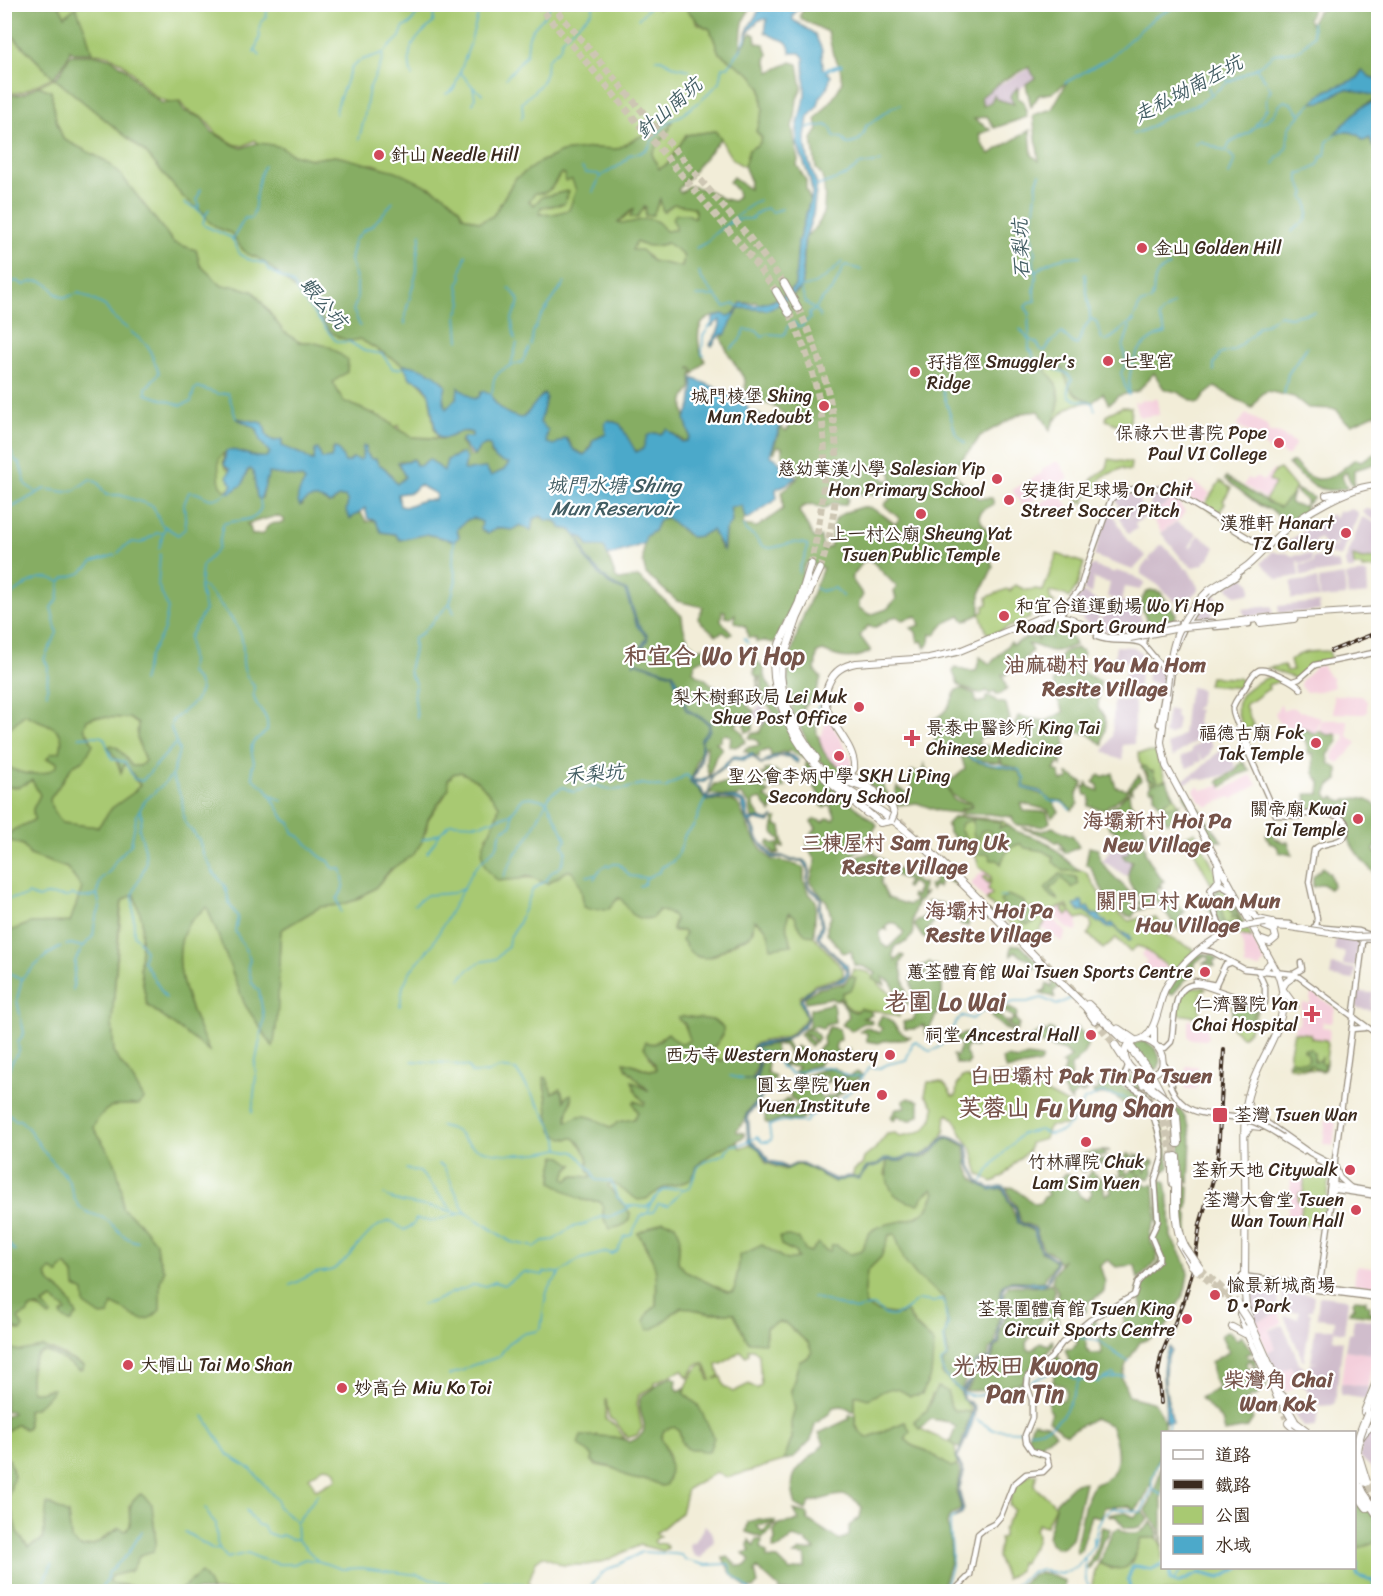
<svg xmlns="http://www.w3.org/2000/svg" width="1383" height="1596" font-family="Sriracha,'LXGW WenKai TC',sans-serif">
<rect width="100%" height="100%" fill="#fff"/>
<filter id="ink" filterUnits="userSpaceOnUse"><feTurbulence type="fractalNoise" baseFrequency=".0167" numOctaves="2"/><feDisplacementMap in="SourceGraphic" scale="12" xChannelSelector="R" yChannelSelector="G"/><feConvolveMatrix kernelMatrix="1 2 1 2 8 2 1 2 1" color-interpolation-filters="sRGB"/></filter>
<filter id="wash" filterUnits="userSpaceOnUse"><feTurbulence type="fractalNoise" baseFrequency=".008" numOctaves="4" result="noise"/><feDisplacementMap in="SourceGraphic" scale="24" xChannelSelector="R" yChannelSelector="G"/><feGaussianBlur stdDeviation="1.35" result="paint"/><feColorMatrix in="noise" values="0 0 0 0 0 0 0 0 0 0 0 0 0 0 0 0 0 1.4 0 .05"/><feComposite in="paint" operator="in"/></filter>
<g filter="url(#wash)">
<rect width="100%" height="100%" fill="#f2edd8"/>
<g fill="#f4cfdc">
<polygon points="1153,398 1157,398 1159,415 1141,417 1138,415 1134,402 1138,403 1142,400 1150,399 1152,400"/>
<polygon points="1246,414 1267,425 1269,433 1276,432 1294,442 1295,445 1289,455 1285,455 1275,448 1273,451 1265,447 1260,443 1260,439 1237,425"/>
<polygon points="1055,462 1059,462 1069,479 1038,494 1034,500 1024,508 1012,490 1042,473 1042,469"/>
<polygon points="1273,470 1275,471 1269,480 1275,484 1266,499 1244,485 1248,478 1251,480 1256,477 1263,481"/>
<polygon points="1191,481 1210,493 1202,505 1183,495"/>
<polygon points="1055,494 1061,495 1069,507 1070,514 1068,518 1035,507"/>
<polygon points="1175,498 1185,512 1181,518 1161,532 1150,515"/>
<polygon points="1322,665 1329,676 1332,678 1334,687 1320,691 1306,692 1301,686 1301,681 1315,667"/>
<polygon points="1333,695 1363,696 1367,702 1367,712 1364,714 1333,713"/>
<polygon points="1281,704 1283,711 1293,707 1300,712 1302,711 1321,718 1315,735 1301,727 1301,725 1297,732 1279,723 1275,713"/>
<polygon points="1323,720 1347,720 1348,736 1357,743 1339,763 1333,760 1332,755 1345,739 1344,734 1328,735 1318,731 1321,722"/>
<polygon points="828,721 830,721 852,760 851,768 843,768 830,762 820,743 819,735 822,735 825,723"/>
<polygon points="1251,775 1257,785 1232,799 1230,797 1206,807 1204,803 1200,802 1194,790 1198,786 1201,790 1220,785 1224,790"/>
<polygon points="984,870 991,876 989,886 992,894 986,900 972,885 972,882"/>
<polygon points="1065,905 1069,906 1078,920 1077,931 1067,928 1049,910"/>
<polygon points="1046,911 1066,932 1062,942 1041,927 1045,923"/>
<polygon points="1240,934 1252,938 1265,963 1261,964 1261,968 1245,967 1244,952"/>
<polygon points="1145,950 1171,971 1169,975 1166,977 1151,976 1147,972 1145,963 1147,961 1141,955"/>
<polygon points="1311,993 1313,993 1335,1008 1332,1023 1323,1022 1324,1008 1322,1027 1330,1028 1329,1040 1311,1038 1311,1034 1294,1032 1295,1025 1299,1024 1302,1003 1310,1004"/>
<polygon points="1188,1020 1206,1020 1208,1038 1206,1040 1190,1039 1188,1036"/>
<polygon points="1186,1066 1198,1066 1197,1089 1185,1089"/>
<polygon points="1326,1119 1336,1121 1333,1146 1323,1144"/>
<polygon points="1292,1172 1301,1174 1301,1177 1305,1178 1301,1217 1297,1216 1296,1219 1287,1218"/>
<polygon points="1358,1266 1378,1269 1378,1287 1354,1284 1356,1268"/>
<polygon points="1278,1313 1283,1323 1269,1329 1276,1348 1267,1352 1255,1323"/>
<polygon points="1345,1350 1373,1354 1368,1387 1341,1383"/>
<polygon points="1291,1367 1298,1384 1288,1392 1282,1389 1275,1373"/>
</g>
<g fill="#d0bdcc">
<polygon points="1031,68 1036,77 1017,91 1016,105 996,100 984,104 979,95"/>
<polygon points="1157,490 1176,497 1149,516 1150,505 1154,492"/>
<polygon points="1139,492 1140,507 1136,508 1139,512 1126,519 1141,513 1138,508 1146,507 1143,509 1146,517 1135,523 1137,529 1128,534 1119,516 1122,514 1115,498"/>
<polygon points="1365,508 1378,512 1378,526 1375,533 1378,535 1375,549 1376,558 1362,559 1354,556 1354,570 1347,570 1345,562 1362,517 1376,523 1377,521 1366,516 1363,511"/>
<polygon points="1351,509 1358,512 1358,516 1341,557 1325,553 1326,550 1336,546 1339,535 1335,545 1326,548 1320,538 1313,542 1321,548 1319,552 1305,545 1300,549 1295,544 1285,550 1280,546 1332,514 1335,519 1338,512"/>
<polygon points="1110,513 1115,517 1127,540 1146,556 1133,570 1094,556 1107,514"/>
<polygon points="1176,522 1197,534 1189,547 1191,547 1199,535 1215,547 1209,558 1202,565 1193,567 1182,559 1161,533"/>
<polygon points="1160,545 1163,545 1186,569 1188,569 1199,589 1191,597 1189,596 1184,600 1180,597 1175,602 1158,585 1141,574 1141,569 1148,560 1151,562 1149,559"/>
<polygon points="1273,551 1278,553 1287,553 1292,556 1307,554 1311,555 1312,562 1300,563 1297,560 1299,576 1278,579 1261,563"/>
<polygon points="1318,557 1339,563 1340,570 1301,576 1300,565 1313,563 1313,558"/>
<polygon points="1093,565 1096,565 1096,569 1097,567 1115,573 1116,571 1134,576 1144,582 1144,585 1140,590 1125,587 1122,599 1114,599 1107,597 1110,583 1094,579 1094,575 1091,594 1083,590 1090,567"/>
<polygon points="1367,573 1368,594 1348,596 1346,575"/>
<polygon points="1344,575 1346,596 1320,598 1319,579"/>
<polygon points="1244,577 1251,584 1251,593 1236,596 1227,587 1237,581 1238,582 1238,580"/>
<polygon points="1317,579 1319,598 1291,599 1291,582"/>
<polygon points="1082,592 1104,605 1095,627 1082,620 1088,604 1086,604 1080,619 1070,609"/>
<polygon points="1214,594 1218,599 1211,605 1213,618 1211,620 1203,618 1199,614 1200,608"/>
<polygon points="1135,601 1142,621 1139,623 1140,629 1115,633 1098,629 1106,602"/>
<polygon points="1319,602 1320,611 1279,613 1278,606"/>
<polygon points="1272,606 1273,614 1246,617 1242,609"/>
<polygon points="1116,646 1134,647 1141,652 1142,666 1138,687 1123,686 1127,662 1114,659"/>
<polygon points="1152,662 1157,665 1163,675 1163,685 1146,681 1149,664"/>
<polygon points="1191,687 1201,689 1199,706 1194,709 1199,710 1197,723 1205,734 1173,757 1167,745 1183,734 1186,706"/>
<polygon points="1114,700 1134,701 1135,706 1134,744 1122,745 1123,760 1113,757 1104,751 1112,736"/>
<polygon points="762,705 775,718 761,725 755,715 757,707"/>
<polygon points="1168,709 1176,711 1175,716 1178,719 1176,730 1170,735 1164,734"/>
<polygon points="1206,737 1213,745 1209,755 1203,760 1197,752 1202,761 1197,763 1196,760 1196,764 1187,768 1181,757 1192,752 1191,749"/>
<polygon points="1228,747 1236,769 1225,775 1204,780 1195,778 1179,787 1179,782 1199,770 1218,752"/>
<polygon points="1121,838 1136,861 1126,876 1103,861 1115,842"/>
<polygon points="1336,938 1356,941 1358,944 1355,967 1343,965 1345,952 1334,951"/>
<polygon points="1332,965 1355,969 1354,980 1330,977"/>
<polygon points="1358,992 1373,993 1371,1010 1356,1008"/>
<polygon points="1256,1288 1278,1290 1279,1313 1254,1323 1248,1294 1256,1294"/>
<polygon points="1284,1291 1312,1295 1314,1297 1312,1310 1309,1310 1308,1313 1311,1313 1304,1361 1302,1359 1284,1316 1298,1318 1299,1312 1282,1310 1282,1293"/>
<polygon points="1321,1296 1346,1299 1348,1301 1344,1333 1334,1331 1333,1339 1343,1341 1335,1402 1333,1405 1320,1406 1304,1387 1309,1375 1311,1363 1319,1363 1311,1362 1315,1329 1334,1329 1335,1320 1317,1318 1319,1297"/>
<polygon points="1356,1318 1377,1321 1372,1354 1345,1350 1348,1334 1352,1333 1354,1319"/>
<polygon points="1283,1325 1299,1363 1304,1367 1299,1383 1291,1367 1275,1373 1267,1352 1276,1348 1269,1330"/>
<polygon points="1341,1383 1368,1387 1367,1399 1340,1395"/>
<polygon points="1308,1400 1318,1410 1316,1426 1303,1427 1294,1414"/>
<polygon points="1376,1426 1378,1427 1378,1474 1360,1457 1361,1444 1364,1437"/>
<polygon points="705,1525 713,1534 714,1541 701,1558 694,1556 689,1545 692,1542 694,1544"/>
</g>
<g fill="#a8c972" stroke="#727a48" stroke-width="1.5" fill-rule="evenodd">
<path d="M654,4L657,9L665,5H680L689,10L698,24L710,29L719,53L752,75L761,88L763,111L756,131L762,138L759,144L749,150L744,166C725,158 727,145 715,131L686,135L668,164L659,169L652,154L656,144L670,129L654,123L643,135L617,149L592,148L562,152L540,162L515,179L493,216L480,222L463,216C459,208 453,201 446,196C440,193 437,193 432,188L374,164H365L336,156L311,159L292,154L281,147L257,143L255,140L243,146L234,144L216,133L204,118L186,110L180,101C175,101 171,103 166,101C138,94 133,53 92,53L76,8L65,16L59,5Z"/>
<polygon points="4,28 53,77 22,92 7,94 5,98"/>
<polygon points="54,78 146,153 183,197 206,214 209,221 218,228 231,233 239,245 247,254 256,257 268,265 304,297 331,332 351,341 360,339 403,365 410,378 418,381 429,393 434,428 438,438 412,437 399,429 399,425 396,427 385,419 343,401 312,342 299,342 283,331 254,292 236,286 222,286 200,265 196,250 174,243 106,161 63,139 56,120 51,91 38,86"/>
<polygon points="561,173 572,180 577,190 569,210 554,214 538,214 541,207 553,206 568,191 542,197 534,205 529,201 535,193 551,189"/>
<path d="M660,199L663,212L674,204L693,207L696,212L695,219L676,226L675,230L666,231C659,226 647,222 637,222C630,222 626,225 618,223L635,208L631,217L647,207L645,215L656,208Z"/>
<path d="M636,241C645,247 658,247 667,243L680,252L684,258L682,267L651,261L647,255L631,250Z"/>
<path d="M1050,362L1063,369C1069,390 1072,395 1093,402C1075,402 1065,408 1054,422L1059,403L1052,378L1044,369L1042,364Z"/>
<polygon points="1122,407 1131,407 1130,422 1116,424 1106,420 1107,414"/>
<path d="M225,454L223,463L226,469L230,470L232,486L228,490H224C216,480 216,469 219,457Z"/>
<polygon points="1109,459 1131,463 1130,471 1124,470 1123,468 1104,476 1097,482 1100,485 1096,490 1091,489 1084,503 1080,501 1076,506 1079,498 1083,499 1092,479 1107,468"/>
<polygon points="1280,469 1296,488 1281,510 1265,500 1275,484 1269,480 1275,471"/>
<polygon points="1220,481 1231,488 1223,501 1225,503 1218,515 1204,506"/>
<polygon points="1057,554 1084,563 1077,586 1069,598 1065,595 1049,592 1051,601 1055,603 1050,605 1050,607 1036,613 1033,607 1028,609 1030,618 988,636 980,614 984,611 984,606 988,604 987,597 1007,589 1010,591 1015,585 1026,590 1037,589 1043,591"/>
<polygon points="1353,556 1362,559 1378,558 1378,568 1362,569 1362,566 1354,566"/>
<path d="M1329,651L1331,659L1312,664L1296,679L1268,668L1284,665L1287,671L1293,670L1290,661C1301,650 1313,652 1329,651Z"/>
<path d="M1271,676L1283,680L1268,685L1269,689C1260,693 1255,701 1247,703L1245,707L1254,726L1246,730C1225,701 1245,687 1271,676Z"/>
<polygon points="1210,677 1238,678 1245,683 1241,688 1208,685"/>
<path d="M25,714C40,725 69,722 60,752L47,759L57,762L58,766C56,767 51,772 49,773C37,777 14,773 5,764L4,732Z"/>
<polygon points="95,717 129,718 138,724 137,738 145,762 140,766 132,766 118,748 113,754 121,772 125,762 134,779 140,785 133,793 112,808 98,827 62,823 51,807 50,799 73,765 85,759 91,737 84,728 87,720"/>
<polygon points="1156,752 1164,776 1179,805 1166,815 1139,761 1138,753"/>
<path d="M461,772L479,782L499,805L494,827L486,837L519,879C531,875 539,880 552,880C558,880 561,872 568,871C579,869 583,895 583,903C602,914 604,906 621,898L652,918L660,909L674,915L675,919L672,928L674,931H684V938L712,957L753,932L754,920L792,944C787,933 784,925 789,913L796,916L843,969V975L841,977L814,985L800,997V1002L806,1017C803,1025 789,1036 781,1038C770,1041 762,1039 753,1045L752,1050L758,1064L745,1053L722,1061L708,1052V1047H714L723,1035L712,1020H679L684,1024L691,1040L683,1044L661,1037C656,1044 653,1045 645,1042L650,1058L657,1070C645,1073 637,1062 625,1063L627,1069L650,1093L642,1088L634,1089L645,1102V1105L635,1108L638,1112L634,1119L612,1128L594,1119L566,1121V1115L572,1100L563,1104L544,1085L547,1099L548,1115L566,1139L574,1138L584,1148L593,1177L573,1176L568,1180L564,1178L565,1173L573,1165L553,1166L552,1182C562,1189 572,1196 583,1200C590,1202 595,1199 602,1203L604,1220L630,1213L608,1186L609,1183L614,1184L646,1199L661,1189L688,1181L695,1173L697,1166L703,1160L719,1149L737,1141L740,1148L750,1144L759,1149L766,1163L785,1170L795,1165H803L834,1182L852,1177L854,1170L862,1165L864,1158L874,1150L887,1134L895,1133L900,1136C921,1133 933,1130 934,1107L925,1095L928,1082C943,1080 945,1083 952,1096H956L957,1085L962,1077H968L975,1084H981L985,1081L990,1082L997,1075L1002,1074L1021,1082L1031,1088L1043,1091L1068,1104L1070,1115H1063L1070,1118L1069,1122L1065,1125L1049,1126L1045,1139L1030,1143L1029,1151C1013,1159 1009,1177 992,1182L979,1174L971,1147L962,1135L955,1120L948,1114C943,1120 946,1126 944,1132C935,1156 909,1160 887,1159L885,1175L924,1195L932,1189L935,1192L927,1210L914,1218L874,1229L867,1237L865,1247L858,1253L850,1255L825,1250L810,1252L781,1245L795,1252L798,1259L786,1260L762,1245C744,1262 735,1267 735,1292H727L686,1272L678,1262L680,1235L638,1233L657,1269L656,1306L648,1313L666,1319L674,1311L682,1306L711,1313H734L738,1322L766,1336V1327L779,1322L785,1323L808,1343L812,1352L808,1357L799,1362L791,1391L795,1409L791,1423L792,1439L783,1461L727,1478L716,1472L687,1489L681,1513C672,1518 663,1530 655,1533L660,1536L654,1541L656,1544L664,1543L668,1548L663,1551L640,1545L605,1561L587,1565H563L543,1556L536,1561L529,1581L533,1591H212L207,1580L181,1589L183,1591H135L132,1586L110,1583L111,1576L131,1571L140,1555L156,1544C155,1526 154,1508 141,1494L129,1506L130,1526L126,1531C121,1532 115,1531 111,1533C96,1542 101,1547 79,1547L71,1539L68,1514L43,1540L28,1547L17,1532L8,1497L14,1476L9,1459L5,1458L4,1432L17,1424L25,1429L28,1427L27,1410L37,1407L49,1389L37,1393L32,1391C27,1382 31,1351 45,1352C56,1354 70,1364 79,1370L84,1366L53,1350L21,1351L7,1348L5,1350V1312L10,1319L11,1325C28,1309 30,1302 51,1315L43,1304L52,1299L65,1309L66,1312L61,1314L77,1316L67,1296L50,1283L46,1275L49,1269H59L66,1265L84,1292L110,1307L112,1304L122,1307L132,1316L159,1296L160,1282L164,1271L157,1253L156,1243L138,1221L122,1208C121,1180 107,1151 92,1127C105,1105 113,1104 138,1105L144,1099L132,1078L114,1054L112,1021L122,901L134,894L142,919L140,968L147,1005L208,1050C194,1016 166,961 187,926C191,919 201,912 207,906L245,1005L273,1046L281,930L320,906L340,905L356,900L375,888L426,832L428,819L444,797L448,780L453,774ZM748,1349H753L759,1355L761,1385L757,1389L749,1384L733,1392L724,1386L721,1377L714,1379L720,1375L718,1372L717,1364H722L741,1351L746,1356L749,1354ZM702,1363L705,1364L711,1380H709L704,1365H701C693,1370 686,1385 684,1394L698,1405L682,1443L679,1430L674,1427L664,1430L661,1438L669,1455V1478L652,1480L628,1477L617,1469L596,1465L592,1461L593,1456L579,1444L597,1435L607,1438H624L615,1425L606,1420V1399L609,1418L616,1422L627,1438L637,1435L642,1428L637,1404L639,1394L654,1387L655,1382L682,1370L688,1378L696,1365ZM324,1467L332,1468L336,1471L337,1479L316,1490L309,1477Z"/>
<polygon points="32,780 40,795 33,809 34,820 13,830 5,838 5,787 19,787"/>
<polygon points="959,816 1002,820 1015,831 1050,844 1070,866 1086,872 1106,904 1129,921 1140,918 1156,918 1168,937 1193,949 1193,952 1174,972 1144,948 1137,946 1130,952 1116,938 1103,949 1088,934 1092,927 1090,920 1084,917 1077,919 1071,912 1067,916 1062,910 1065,906 1070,911 1067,905 1046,912 1045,923 1030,943 986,900 992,894 988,889 991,881 988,883 983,878 986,875 991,880 991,876 979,867 976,857 946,825"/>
<polygon points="1195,832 1215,870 1216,881 1211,884 1195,853 1184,837"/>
<polygon points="5,839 23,845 30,855 67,868 82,888 70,923 31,923 5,933"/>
<path d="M1220,887C1226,891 1233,902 1233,908L1237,909L1252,938L1237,934L1235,928L1227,930L1223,929L1215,894L1216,889Z"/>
<polygon points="853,969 868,972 880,982 879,985 899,998 899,1017 880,1011 852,1010 836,997 841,984 850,981"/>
<path d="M1190,987H1202L1206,989L1201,993L1199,1017L1177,1014C1178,1003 1180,992 1190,987Z"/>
<path d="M1228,996L1258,1008C1254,1020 1253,1030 1242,1037L1232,1028V1001Z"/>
<polygon points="1294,1032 1311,1034 1311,1038 1326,1040 1328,1043 1325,1070 1323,1071 1289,1067 1290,1051"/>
<polygon points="1305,1175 1329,1178 1323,1223 1320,1223 1320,1226 1300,1224 1302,1202 1298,1201 1299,1193 1303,1194"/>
<path d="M895,1233L905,1260L917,1276L943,1297L947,1316L945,1339L949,1355L943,1363L942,1374L960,1391C961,1400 970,1403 971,1412L955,1411L951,1407L947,1391L932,1395L927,1410L915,1421C923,1437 944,1435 955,1447L957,1466L951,1468L927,1451L913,1446L905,1439V1422L867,1438C850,1425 856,1414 855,1395H877L887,1388H899L910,1396L932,1359L934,1343C924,1332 914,1327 909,1314C896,1316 877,1314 866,1306L864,1298L867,1271L881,1257L889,1235Z"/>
<path d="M1030,1474H1037L1034,1485C1040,1495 1050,1496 1055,1506L1046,1526L1038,1524L1035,1529C1042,1543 1028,1550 1023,1563L1020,1562L1019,1570L1006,1579L997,1557L1000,1543L999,1538L1003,1537V1530L1014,1510L1009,1504C1012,1490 1018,1481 1030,1474Z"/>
<path d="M1141,1538H1158L1162,1547V1568H1354L1355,1547L1367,1546L1378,1539C1378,1556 1375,1576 1378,1591L1090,1592C1094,1582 1093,1570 1099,1563L1111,1569L1132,1563Z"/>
</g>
<g fill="#86ad64" stroke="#606c41" stroke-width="1.5" fill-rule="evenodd">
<path d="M4,5H59L65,16L76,7L86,32L92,53H74L70,50C70,55 58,75 53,77L5,28Z"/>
<path d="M680,5H752V8C739,19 743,36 740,51L751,33L755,35L756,43L764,44L768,54L766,60L770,72L791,62L798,64L802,88L797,99L795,117L792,126L798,160L797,165L806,181V189L810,200L798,242L795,286L779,298L760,304L756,302L741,303L731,317H726L722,314C717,317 715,315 709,318C693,325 698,349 705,361L693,375V368L690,367V369L692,368L693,370C690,378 692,380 691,388C690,393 685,395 684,400C682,410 688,427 690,438L685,442L674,434L653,433L643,449L639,451L634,450L620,424L610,420L606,429V434L593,440L586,455L574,450L568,440L555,445H549L546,441L548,432L540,423L545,402L543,394L535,405L522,418C510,417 494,406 491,394L481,392L479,397L474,399L458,391L457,397L446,409L443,398L446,386L444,382L428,371L403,365L360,339L351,341L340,338L331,332L304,297L268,265L256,257L247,254L239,245L231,233L218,228L208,221L205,214L183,197L146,153L54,78C63,75 64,62 71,55H98L112,59L126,69L146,91L162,103L179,102L184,111L202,118L212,132L234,145L242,148L257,143L267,144L281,147L292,154L311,159L336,156L396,171L445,195L459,208L463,216L480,222L493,216L515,179L540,162L562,152L592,148L617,149L643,135L654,123L672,122C669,134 658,142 652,154L659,169L668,164L686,135L715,131L721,138L678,190L681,193L688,186L708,190L721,198L733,201L738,197L737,191L729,182L733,177L749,189L750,180L744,166L749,150L759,144L762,138L756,131L763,111L761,88L752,75L719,53L710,29C693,22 695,14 680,5ZM561,173L565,174V181L572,180L576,190L569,210L554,214H539L541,207L564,204L569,191L542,197L534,205L529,201L535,193C551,196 553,183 561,173ZM660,199L663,212L674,204L693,207L696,212L695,218L687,214H676L672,219L676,226L675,230L666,231C663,228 660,223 656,221C645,214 630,227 618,222L634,208L630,217L637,218L644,207H646L645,216L653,215ZM636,242C645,247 658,247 667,243L680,252L684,257L682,267L652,261L641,250H632Z"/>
<path d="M806,5H1315L1308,18L1310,24L1317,12L1331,5H1378V79L1370,77L1361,70L1358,78L1326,91L1318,97L1317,102L1346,89L1375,95L1378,98L1360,108L1350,119L1345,122L1342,131L1359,134L1363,141L1370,138L1372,146L1376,144L1378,139V415L1375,414L1352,424L1345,421L1336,409L1308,408L1294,397L1267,391L1261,394L1252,408L1215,387L1205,395L1199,403H1196L1177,392L1164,389L1154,373L1138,391L1118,396L1109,404L1103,393L1093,402C1072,395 1069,390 1063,369L1050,362L1043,364C1044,371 1049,373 1053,379C1063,394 1058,415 1050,430L1039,411L1022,413L980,436L975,444L952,470C960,482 970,489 978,498H992L994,504L983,510L979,516L982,523L989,533L987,551L993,567L980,594V614L965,621L960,616L945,623L935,635L931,634L930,642L925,648L922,641L918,642L916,632L911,628L920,625L917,616L902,620L896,616L874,628L868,626L860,636L871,651C853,661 841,659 823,651L817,653L815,671L821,678L815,695L803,708L807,717L816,724L817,736L819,737C821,752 830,763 844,769L854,766L843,780L826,768L813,752L793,714L787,681L792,651L801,622L823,568L807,562L804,567L799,594L774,643L764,641L756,642V638L748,637L746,627L735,622V614L731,618L725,617V611H722L721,621L732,633L729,636L723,632L716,635L702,623L698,618L703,607L677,601L646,574L643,562L644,538L654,531L660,519L668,518L690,537L700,536L712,530L721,549H724L725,530L732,522L730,507L742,506L745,518L742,525L757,527L783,509L782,492L796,480L799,475C785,464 782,466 782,447L778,446L774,453L772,452L781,427L786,431L793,422L775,407L746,395L745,380L728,353L721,338C725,335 736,314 739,308L745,307L771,309L799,291L803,284L805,237C810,233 816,228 819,223C826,212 828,177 816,169L812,139L818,130L816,119L832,100L842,83L840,66L833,55L828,32L801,19L800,15ZM1029,67L1035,78L1026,84L1031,107L1039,95L1052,93L1067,82L1052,109L1033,115L1039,161L1032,155L1030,130L990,154L982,144L979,134L991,130L974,119L987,116L994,128L1027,117L1024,102L1018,98V87L1010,96L1014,104L996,99L994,95L991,102L983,106L981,97L1004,80ZM887,467C894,473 892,484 888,491L891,498L884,505L900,519L895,524C887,518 876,508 866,507C862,506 856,509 852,510C831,515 831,528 831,546L823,550L821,537L814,538L799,511L802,507L812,504L823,509L834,503L840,505L846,504L848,499L841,488L844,486L858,494L877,495L882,483L886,491L890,485L888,480H884L880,472L882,469ZM870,559L897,587L894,591L896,599L887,609L870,615L859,608V602L863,595L851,578L863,562Z"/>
<path d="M38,86L51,91L56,120L63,139L106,161L121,175L174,243L196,250L200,265L222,286H236L254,292L283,331L299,342H312L330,347L348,360L347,372L333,382L343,401L385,419L396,428L412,437L444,439L461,431L472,433V437H464L460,442L470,456H474L479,448L487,444L491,447V454L497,459L509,463L504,470L491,476L486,468C478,469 472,472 464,470L466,460L459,454L447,460L444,471L429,459L420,466L416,465L414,459L407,462L400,461L398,463L405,477L397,484C391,477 387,467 378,464L376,459H371L366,452V446L363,447L362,458L360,460L353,458L349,462H345L338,449L334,448L332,451V457L325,460L321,458L318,449L316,450L314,460L311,461L303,455L282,446V439L275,441C264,438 267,432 263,423L236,418L257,429C258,441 267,444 270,454L265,458C253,458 237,448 228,451C217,456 218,462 219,473C219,484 221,491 232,492L250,469L253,471L257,497L262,498L267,476L269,473L302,478L305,481L302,487V506L303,502C312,496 320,495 328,504L332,503L338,497H345L348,502L347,508L352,519V516L360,512L367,522L375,520L382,532L395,534L400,540L427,534L442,538L459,535L457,529L467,520L473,518L482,522L481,529L488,534L497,528L512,530L520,525L531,531L533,519L538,515L546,520L556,521L561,528C572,529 583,534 587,545L605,548L616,578L619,580L638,577L643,581L682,616C683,630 686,639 696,649L708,647L709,651L705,658L696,662L693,671L698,676C707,677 710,686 718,688C726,691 735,691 741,697C746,702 746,707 754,711L753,730L746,732L743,720L735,724L742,732L746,742L735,747L730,746L731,736L725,734L721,736V741L716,742L722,749L716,756L709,776L706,765L707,745L699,754L691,782L698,788L705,800L732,801L738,804C748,825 753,844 772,860C778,860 800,865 804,868V881L808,892L816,901L814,936L806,935L797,924L795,916L789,913C784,925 787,933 792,945L771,948C769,934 768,926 754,920C753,925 753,930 751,934C748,939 743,938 739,940C719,950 704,971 685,946V943L682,941L685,933L684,931L672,930L675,919L673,915L659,910L652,918C630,922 631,909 620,898H618L609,909H589L584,907C582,895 581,880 571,871H567L547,884L528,876L519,879L498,881C494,877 487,871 485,866C474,844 498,828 499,805L479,782L461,772L453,774L448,780L449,788L428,819L422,842L414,854L390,870L375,888L356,900L340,905L320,907L281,930C277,969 281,1009 273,1047L245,1005L207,907C201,912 191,919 187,926C166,962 194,1017 209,1051L147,1005L140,968L142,920L134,894L122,901L120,913L112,1021L114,1054L132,1078L144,1099L138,1105C113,1104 105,1105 93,1127L115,1162L122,1190V1208L138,1221L156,1243L157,1253L164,1271L160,1282V1310C139,1332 133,1310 112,1304L109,1315L101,1316L85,1305L84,1292L75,1287L74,1276L66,1265L60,1269L59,1274L51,1269L46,1275L50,1283L67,1296L77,1315L71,1323L62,1317L61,1314L66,1312L65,1309L52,1299L43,1304L52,1315L49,1317L38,1307L29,1309L28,1313L18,1318L23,1327L21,1331L15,1329L4,1312L5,933L31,923L70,922L82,888L67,868L30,855L23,845L5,839L13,830L34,820L33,809L40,795L32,780L19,787H5V764C18,776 44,778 57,766V762L47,759L51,753L60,752C69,723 40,725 25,714L5,732V104L8,96L23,94ZM276,516L284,519V523C271,523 268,523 263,534L252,535L250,527L247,524ZM95,717L129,718L138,724L137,738L145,761L140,766H132L118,748L111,745L108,747L118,762L121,773L125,763L140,785L133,793L112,808L98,827L62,823L51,806L50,799L73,765L85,759L93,744L84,728L87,720Z"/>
<path d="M1378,452V463L1354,470V485H1352L1346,472L1342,476L1347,488C1321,496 1305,482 1288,464L1294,462C1307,479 1320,486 1340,471C1346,467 1350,462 1356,459L1361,461Z"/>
<polygon points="1226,477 1267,502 1280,507 1293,493 1290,502 1294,505 1304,506 1307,501 1298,494 1296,489 1314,498 1305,506 1305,512 1316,506 1283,528 1285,523 1273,511 1259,505 1225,479"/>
<path d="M1150,590L1160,592L1176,614L1175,620L1148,624C1143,611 1136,599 1150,590Z"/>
<path d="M1050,620C1059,620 1070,623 1075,631L1070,634L1075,645C1069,647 1059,652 1052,651C1044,650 1037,645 1028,644L1032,651L1023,661L1021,660L1023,666L1020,665L1015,672H1012L1011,670L1006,675L1002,674L1007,689L1001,694H996L995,691L990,694L986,691L982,694L963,688L958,684L953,672L955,667L966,671H976L980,657L990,664L1011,642L1013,645L1026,638L1037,637L1038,640L1039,637L1050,634L1052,639Z"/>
<path d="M1077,648L1078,650H1082L1084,654L1076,666L1079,671L1100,681L1098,708C1112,723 1103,727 1103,745L1087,733L1075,732L1074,729L1065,733V756L1062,757L1061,766L1059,762L1054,770L1059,772L1061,781L1069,779L1067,774H1069L1083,783L1076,795L1078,804L1072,810L1062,801L1050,800L1040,791L1025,787C1023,769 1019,768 1002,764L999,748L1003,745L1011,756L1021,757L1022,752L1029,745L1022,733L1013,729L1018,716L1046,721L1064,712L1058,701L1053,682L1059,676C1059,658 1056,651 1077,648Z"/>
<polygon points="756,660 764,669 764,676 771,688 774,701 805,757 803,758 789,750 787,753 782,752 771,756 770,751 767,750 759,753 759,757 744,751 746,748 760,745 756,740 749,738 751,734 760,732 762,726 768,719 775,720 776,717 770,707 764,703 769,700 763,692 761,677 759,677 759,688 766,700 763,701 758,696 757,677 754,674 755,666 753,664"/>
<path d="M962,689L975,694L976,703L986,701V697H991L999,703L1000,702L1006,704L1010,720L992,731L989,728L987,729V737H981L979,740V745L985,746L987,745L991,751L994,747C999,752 1000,756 1000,763L974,760L954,744L944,746L943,751L936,753L930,750L936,737L932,726V720C946,714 951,704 956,690Z"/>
<path d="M1301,727L1315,734L1318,731L1328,735L1336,734L1338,741L1328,755L1329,763L1338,769V780L1330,785L1326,794L1330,799L1333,797L1342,801C1353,797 1371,796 1378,809V844L1374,850L1375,853L1378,852V876C1369,869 1353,851 1349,839C1346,831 1353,819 1342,813C1332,808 1319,814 1308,809L1306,794H1320V782L1314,773L1313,753L1309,754L1305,740L1298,735Z"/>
<path d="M960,751C976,768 997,763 1018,771L1023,778V788L1043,795L1053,802L1059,812L1052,817L1048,810L1021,803L1024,811L1047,812L1050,822L1043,827C1033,824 1024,827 1014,824L1012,817L989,814H961L962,810L972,807V803C956,799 949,797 944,779L946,777L953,779L965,769Z"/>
<path d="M808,761L833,788L877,825L864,846L851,856L852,858L873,852C887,865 905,872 920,884L923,883L922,896L926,892C924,898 919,900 917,904C911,914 913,925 913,935L906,942L895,946L893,955L896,961L901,955L904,956L900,964L909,1004L903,1002L890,981L882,977L885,985L872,979L876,973L865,967L854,965L851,951L843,953L827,933V927L831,916L827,902L810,882L816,860C805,845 804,843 816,828L811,822L815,819L823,822L828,818L834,820L835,816L830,805L824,808L820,803L821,798L810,779L801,778L803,773H806V763ZM882,873H892L908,881L905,887L907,888L911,882L918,887V891L916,892L917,897L912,894L911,897L916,901L909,905L888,898L881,884ZM889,923H896L904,933L888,948L883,945L879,933L884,929L887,930L885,927Z"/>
<polygon points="1242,761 1250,771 1238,775 1222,787 1218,781 1235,771"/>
<polygon points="924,764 926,769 943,782 953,799 962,803 970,803 971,807 961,809 959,813 939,811 917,803 897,805 867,783 871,777 878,778 889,796 894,799 897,787 909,794 913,791 910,783 911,771 922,773"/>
<polygon points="1144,766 1150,771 1153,771 1154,776 1159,782 1166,780 1174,797 1164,802 1166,807 1181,803 1173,813 1178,820 1167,822 1163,815 1164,811 1154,796 1154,789 1151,790 1149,788 1152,783 1156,783 1155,781 1147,779 1148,774 1141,768"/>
<polygon points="769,769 772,772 772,774 774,774 775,770 780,774 777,784 781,783 786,787 774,789 774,782 771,778 769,779 771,783 768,785 762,784 760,780 766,777 761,774 766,773 765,770"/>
<path d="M1113,773V778L1116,787L1127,789L1139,775L1141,780L1131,788L1132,792L1128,789C1123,800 1111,802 1104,810L1088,806L1090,801L1089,795H1085L1083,787H1086L1087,783L1089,787L1099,791L1098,785L1093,782L1099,775L1102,777Z"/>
<polygon points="728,780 744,786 760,788 770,792 765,797 773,803 771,813 761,799 754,801 753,806 761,818 752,820 750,804 741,795 733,797 710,794 714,784 728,783"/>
<polygon points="1184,785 1188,794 1222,841 1212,840 1184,796"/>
<path d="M1129,792L1130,802L1134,806L1133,810L1135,812L1137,810L1147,834L1142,844L1146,849L1144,851L1158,875L1164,881L1160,883L1163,890L1159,886L1157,889L1158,896L1171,906L1177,905L1185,912L1181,914L1180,932L1157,901L1151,900L1154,906L1152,908L1146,907L1144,904L1142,905L1138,903L1141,899C1129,884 1124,881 1132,861L1125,859L1123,855L1128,854L1129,849L1121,842L1116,843L1114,839L1116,831L1111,829L1107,823L1110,808L1117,804Z"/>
<path d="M957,817L1002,822L999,828L1006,825C1017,835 1034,835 1047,843C1060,851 1067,864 1081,871H1064L1053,862V857L1043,851L1025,848L1021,844C1010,845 1004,855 1001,864L997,860H991L989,854H972L971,853C977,847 981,850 987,849L994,842L1000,845L999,849L1008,847L1002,846L995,840L990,841L991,833L988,830L981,831L979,841L980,844L973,847L975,837L973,834V820L962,823L960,830L969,841L970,846L967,848L949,833L948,823L953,818Z"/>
<polygon points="774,819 777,819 776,825 781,827 784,847 778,847 779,853 774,854 767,845 769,841 774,844 780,844 781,840 773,833"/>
<polygon points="1052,827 1073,836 1079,847 1066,853 1059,848 1064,849 1058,841 1057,843 1048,837 1022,828 1044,831"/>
<polygon points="1275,833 1274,838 1283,842 1288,842 1292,855 1279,852 1277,846 1270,843 1266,835"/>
<path d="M1089,847L1098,849C1098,867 1120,880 1131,894L1128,902L1143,909L1136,911L1132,917C1110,912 1100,886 1091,868L1086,864Z"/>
<polygon points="938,867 942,867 961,885 959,886 948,881 947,877 943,876 940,880 938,887 934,886 931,890 929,886 934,883"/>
<polygon points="1323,867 1330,874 1333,885 1329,889 1323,884 1313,887 1313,877"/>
<polygon points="1060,874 1076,877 1079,884 1072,888 1062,878 1050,889 1058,900 1051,897 1045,888"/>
<polygon points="1218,889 1220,895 1218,898 1221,905 1224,924 1239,922 1237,917 1231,919 1234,913 1230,911 1233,908 1238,911 1237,915 1243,923 1226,930 1208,908 1206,908 1211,901 1212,906 1213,896"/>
<path d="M1008,895L1024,902L1026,910L1033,907L1038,914L1036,922L1027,925L1021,922L1019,915C1010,915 1004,908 1000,901Z"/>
<polygon points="927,901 941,903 959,911 962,907 965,910 959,914 963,917 967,912 968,913 968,926 960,924 955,915 957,914 939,912 930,908"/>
<polygon points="933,913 937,915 934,918 931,917 933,923 926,931 930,932 932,936 923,938 914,925 917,920 922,919 925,915 929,916"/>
<polygon points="1012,945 1020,945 1061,985 1053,992 1055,998 1040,992 1045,990 1047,984 1052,987 1053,983 1036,966 1034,969 1030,966 1031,960 1022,957 1015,951 1011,956 1010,951"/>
<polygon points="1204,953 1209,955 1212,954 1218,959 1213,961 1215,966 1203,963 1210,960 1207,956 1204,956 1195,963 1193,975 1185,980 1173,994 1167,993 1182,970 1185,972 1189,967 1187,966 1197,956"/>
<path d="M930,962V965H936L924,973L931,979L934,972L940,976C947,997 937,1016 926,1034L924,1025L914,1029H905L903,1022L913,1020L917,1011L910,978L921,970L923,972L919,968Z"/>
<path d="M850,976L856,978L852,989L842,993C842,1002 847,1011 856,1012L860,1008L870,1011L872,1015L863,1018L871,1020L872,1023H863L851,1031L849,1028L842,1025L849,1016L840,998L837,1001L830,998L806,1002L805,997L817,989L840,984L843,985Z"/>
<polygon points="1233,999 1257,1008 1251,1020 1246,1022 1241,1018 1237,1022 1232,1021"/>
<path d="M833,1003L835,1022L826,1024L823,1029C817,1025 813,1025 807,1030H814L819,1038L815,1042L810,1035L804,1033L813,1043L810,1046L800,1034L809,1025L810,1009Z"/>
<polygon points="1009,1008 1017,1012 1016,1020 1020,1024 1018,1025 1018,1030 1010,1026 1007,1021 1011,1022 1012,1019 1015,1019 1006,1012 997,1014 1002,1018 1009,1028 1015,1031 1014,1032 1005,1029 991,1017 992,1014 995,1014 996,1009"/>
<path d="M882,1015C895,1020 897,1034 910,1037C899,1043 888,1037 878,1043L867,1041V1033L859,1031L866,1027L879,1033L882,1029L877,1024Z"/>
<path d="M683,1016L713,1020L723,1027V1035L714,1047H708V1052L722,1061L732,1055L745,1053L758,1064L753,1076L754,1080L763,1088V1093L747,1112L744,1122L737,1130V1132L744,1133V1136L737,1141L719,1149L703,1160L697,1166L695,1173L688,1181L661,1189L646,1199L638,1200L614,1184H609L608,1186L630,1213C630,1226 621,1226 610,1229L604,1220L602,1203C595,1199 590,1202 583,1200C572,1196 562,1189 552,1182L553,1166L556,1156L562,1157L573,1165L568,1168L565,1178L568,1180L573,1176L592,1177L588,1169C590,1158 583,1145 574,1138C548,1142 549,1120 547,1101C547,1093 544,1085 544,1077L547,1078L552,1093L560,1089L562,1092L564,1101L567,1096L571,1094C573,1104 566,1111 567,1121C570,1121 573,1119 576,1117C588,1112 602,1123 611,1128L618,1122L634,1119L638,1112L633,1103L635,1101L644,1105L645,1103L637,1094L632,1081L649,1091L627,1069L624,1062C636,1063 645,1073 656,1070L655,1064L644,1047L645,1042C659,1047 657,1040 668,1033L676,1041L683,1044L690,1040L685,1024L679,1020L678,1017Z"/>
<path d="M829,1027L839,1029L841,1040L837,1041L835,1048L840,1055L847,1054L850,1049V1059L824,1057L819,1065L806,1068L800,1074L794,1073L798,1067L789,1066L786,1063L785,1067L780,1063L779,1059L784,1063L790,1060L788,1051L784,1045H775L776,1057L768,1060L767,1073L775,1076L774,1080L768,1085L756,1078L763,1058L757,1051V1047L786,1042L792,1054L793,1061L800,1060L795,1058L796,1046C802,1050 807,1055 815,1053L816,1057L818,1048L824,1045L823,1037Z"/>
<path d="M1078,1027C1080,1031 1085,1036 1087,1040C1090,1049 1077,1061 1071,1066L1070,1085L1081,1092L1088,1090L1083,1094L1077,1093L1071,1099L1072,1102C1061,1091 1060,1080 1066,1066L1061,1064L1071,1057L1065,1051L1039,1043L1037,1038L1033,1039L1032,1037L1041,1030L1044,1031L1045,1034L1050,1029L1054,1030V1036L1062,1044L1069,1032Z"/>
<polygon points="973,1031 977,1041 976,1047 967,1046 965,1052 970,1061 967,1065 956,1063 953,1055 957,1056 961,1046 956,1037"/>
<path d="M1143,1041C1155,1045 1162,1054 1159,1067L1151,1073L1130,1044Z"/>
<polygon points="1304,1049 1311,1049 1314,1053 1314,1061 1316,1062 1321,1058 1320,1062 1323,1064 1326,1063 1324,1070 1315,1069 1312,1065 1309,1065 1310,1068 1295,1064 1288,1064 1289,1060 1306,1062 1309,1059 1307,1052 1304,1051"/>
<polygon points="1027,1056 1042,1058 1040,1063 1006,1070 1002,1059 1009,1057 1017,1060"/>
<path d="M827,1068C837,1067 840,1071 845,1078L857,1072L862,1075L850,1085L837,1088L838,1083L835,1080L824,1083L829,1080L826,1075H822L817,1079L820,1084L812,1086L825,1101L826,1096H834L840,1090H845L826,1105L833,1106L830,1109C815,1110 811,1113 798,1121L781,1119L769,1124L765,1122V1114L769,1106L783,1103L787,1098L791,1101L787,1106V1110L797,1107L798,1103L790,1097C792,1076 814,1074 827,1068Z"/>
<path d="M1108,1072L1109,1076L1119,1080L1123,1087L1143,1100L1130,1102L1129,1105H1130L1127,1109C1120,1097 1109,1091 1096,1096L1092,1091L1099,1089V1085L1109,1083L1106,1073Z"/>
<polygon points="1127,1075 1136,1078 1142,1090 1155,1107 1164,1134 1169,1167 1163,1172 1162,1176 1160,1175 1164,1167 1163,1142 1149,1100 1125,1082 1124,1078"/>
<polygon points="908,1098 919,1101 919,1115 912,1120 903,1119 896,1115 895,1120 892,1120 891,1117 897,1108 906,1107 903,1101"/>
<path d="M1176,1109L1181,1110L1189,1126L1191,1138L1189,1183L1183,1178V1183L1189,1187L1188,1208L1184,1209L1188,1215L1187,1247C1173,1214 1179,1177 1180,1142C1180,1132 1177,1120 1176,1109Z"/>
<path d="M949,1138L965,1146C966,1152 965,1160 967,1166C972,1182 985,1192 1001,1188C1009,1198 1013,1211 1017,1222L1034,1232L1041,1252L1053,1258L1055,1264L1043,1281C1030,1284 1014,1277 1003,1284L999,1296L1004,1307L998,1320L995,1344L989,1350L988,1358C985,1359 981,1359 978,1360C971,1363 965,1384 960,1391L942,1374L943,1363L949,1355L945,1339L947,1316L943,1297L917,1276L904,1260L895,1234L889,1235L881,1257L867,1271L864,1298L866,1306C877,1314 887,1312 900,1315L906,1311C910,1315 910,1320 914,1324C919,1331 928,1336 934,1343L931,1375L922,1394L910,1396C890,1382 887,1390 868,1399L855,1395V1411H850V1409L842,1406L833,1407L830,1413L815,1424L811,1440L794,1457L783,1461L792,1439L791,1423L795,1408L791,1391L799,1362L808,1357L812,1352L808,1343L785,1323L779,1322L766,1327L765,1343L749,1342L745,1337L734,1313H711L682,1307C670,1313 662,1328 648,1330L644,1321L648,1313L656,1306C658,1272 657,1262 638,1233L663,1221L675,1224L680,1235L678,1262L686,1272L727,1292H734C735,1280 740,1268 739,1256L762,1245L786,1260L798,1258L795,1252L781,1245L779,1237L790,1236L799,1239L805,1250L810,1252L818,1243L825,1250L830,1251L832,1245H837L850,1254C870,1252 861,1237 874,1229C890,1220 915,1224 927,1209C931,1205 933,1197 935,1192L932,1189L924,1195L919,1204C893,1201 884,1187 887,1161H902L910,1157L920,1158L925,1157L933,1152L942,1140Z"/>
<path d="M1106,1150L1110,1151L1103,1152L1106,1156H1095L1097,1159L1106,1160V1163L1099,1164L1100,1161H1090L1091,1158H1088L1090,1164L1087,1170L1082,1172L1083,1169L1080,1170L1077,1161L1071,1163L1069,1161L1072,1155L1076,1157C1086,1151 1096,1153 1106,1150Z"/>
<path d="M1128,1153L1134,1159L1137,1157L1134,1154L1143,1157L1138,1161L1144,1163L1145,1173L1149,1162L1152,1160L1154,1163L1152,1166L1153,1173L1149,1179L1140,1175L1138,1177L1146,1186L1154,1184L1156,1220L1150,1232V1239L1157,1254V1261L1138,1279L1135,1265L1116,1267L1108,1260L1100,1266L1105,1282L1104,1292L1087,1303L1086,1312L1074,1311L1069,1302H1057L1058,1292L1052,1281L1054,1273L1064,1259L1059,1264L1055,1255L1043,1249L1035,1227L1021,1222L1016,1205L1011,1199L1007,1188L1012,1187L1035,1204L1040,1203L1043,1198L1048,1195L1045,1188L1049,1182L1060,1179L1064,1174L1068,1173L1080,1196L1087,1200L1092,1193C1087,1184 1084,1178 1092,1171L1098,1178H1102L1105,1195L1111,1193L1109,1179H1113L1115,1175L1118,1177L1115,1182L1119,1186L1122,1183L1127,1186L1130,1183L1125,1175L1121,1177L1119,1170L1124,1167L1127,1174L1133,1170L1137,1173L1133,1164L1125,1157Z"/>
<path d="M1159,1179L1166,1182L1170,1211L1171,1237L1186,1264L1188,1274L1185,1291L1166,1327L1151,1338L1140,1342L1126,1364L1122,1378L1129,1396L1155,1403C1159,1409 1166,1421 1164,1429C1161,1448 1152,1499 1134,1510L1129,1506L1105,1507L1100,1517L1091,1515L1081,1550L1077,1553L1076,1547L1085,1503L1094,1484C1124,1477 1120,1448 1110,1425L1094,1418L1067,1434L1061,1431L1049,1420L1052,1413L1048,1407L1050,1395L1056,1393L1058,1402L1064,1399L1066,1391L1064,1386L1053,1383L1054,1374L1049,1364L1057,1353L1062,1363L1067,1367L1069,1360L1065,1349H1072L1078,1342L1072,1337L1095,1319L1098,1326L1086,1337V1349L1091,1354H1100L1102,1353L1099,1341L1103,1334L1112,1327L1118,1331C1126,1325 1125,1320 1123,1311L1128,1305L1134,1307L1136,1312L1142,1311C1142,1301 1135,1293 1138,1287C1141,1276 1156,1270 1161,1260L1153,1237L1158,1225Z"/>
<path d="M1051,1283L1055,1291L1052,1304L1059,1320L1053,1326L1048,1321L1049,1316L1044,1317L1026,1343L1027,1349L1032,1350L1040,1343L1049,1345L1052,1340L1054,1344L1042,1360L1027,1371L1023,1382L991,1390L965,1391L972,1382L975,1369L979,1365L991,1362L995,1348L1000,1343V1331L1008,1310L1004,1296L1008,1286C1023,1283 1034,1291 1051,1283Z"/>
<polygon points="1355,1299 1366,1300 1366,1304 1370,1306 1368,1311 1376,1313 1374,1316 1349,1313 1352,1308 1355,1308 1353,1302"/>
<polygon points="1229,1331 1237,1340 1241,1336 1253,1353 1246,1354 1248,1358 1255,1358 1257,1364 1253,1365 1251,1360 1246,1363 1250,1370 1257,1366 1267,1386 1256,1396 1252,1396 1245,1402 1253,1419 1247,1428 1225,1432 1222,1420 1200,1398 1219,1388 1213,1378 1211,1362 1229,1352 1221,1335"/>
<path d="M42,1347L84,1366L83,1369L79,1370C70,1364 56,1354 45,1352C31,1351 27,1382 32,1391C39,1394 45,1390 53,1389V1391L37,1407L27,1410L28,1427L25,1429L17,1424L5,1432V1415L13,1413L11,1411H5V1350L7,1348L21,1351Z"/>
<path d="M673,1377L677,1380L676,1387L679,1391L686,1387L684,1394L698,1405L714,1437L709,1452H703L698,1449H688L682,1443L679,1430L674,1427L664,1430L661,1438C668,1453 674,1469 666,1485L661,1486C647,1476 641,1483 628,1477C622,1474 618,1469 611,1467C604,1465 598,1466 592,1461L593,1456L578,1444L581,1436C593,1436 620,1435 629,1442C660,1431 633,1414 641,1397C644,1392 649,1393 653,1389C660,1382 662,1380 673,1377Z"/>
<polygon points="937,1387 947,1391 951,1407 955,1411 971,1412 960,1448 955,1447 950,1442 956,1427 948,1422 931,1419 919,1429 914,1421 927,1410"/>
<path d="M849,1415H855C854,1426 857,1431 867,1438L905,1422L910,1431L905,1439L913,1446L927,1451L951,1467L957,1466L961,1473L956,1491L961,1509L949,1517L947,1524L950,1534L951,1559L941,1591H779V1588L757,1568L755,1571L758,1584L753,1588H746L731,1573L723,1558L728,1557L737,1566H745L750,1560L743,1553L750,1551L748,1546L749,1540L754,1546L756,1539L762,1540L761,1547L767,1553V1558L778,1559L790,1571L805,1568V1556L794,1555L800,1551L815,1550L805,1541L793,1537L780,1548L773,1549V1544L775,1540L774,1531L778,1524L799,1521L794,1510L807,1513L808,1520L839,1540L849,1536V1526L860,1517L862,1508C848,1486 830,1498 809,1503L806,1510L796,1505C784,1469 803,1467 824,1444L819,1433L849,1419Z"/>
<path d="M1033,1422L1048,1424L1056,1434L1044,1441L1040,1449L1041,1451L1033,1449C1024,1437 1029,1434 1033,1422Z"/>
<path d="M5,1458L9,1459L14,1476L8,1497L17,1532L28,1547L43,1540L47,1503L68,1514L71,1539L80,1547C98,1547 104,1537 119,1528L126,1531L130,1526C130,1513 127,1500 141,1494L152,1504L156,1544L154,1551L140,1555L131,1571L111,1576L110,1583L132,1587L135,1591H5Z"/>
<path d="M1162,1465V1496L1160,1500L1162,1501V1547L1160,1530L1145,1510C1155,1495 1157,1481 1162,1465Z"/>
<polygon points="1085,1482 1072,1539 1064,1547 1056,1548 1050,1544 1048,1537 1056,1502 1075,1483"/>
<path d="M1354,1496L1378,1521V1539C1371,1544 1363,1549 1355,1547Z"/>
<path d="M1142,1511L1149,1519C1141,1528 1136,1529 1125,1528L1116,1517L1108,1515L1124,1512L1134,1517Z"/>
<polygon points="758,1519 775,1521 775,1526 772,1523 756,1525 763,1533 768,1526 772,1525 772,1530 763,1538 746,1532 748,1522"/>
<path d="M1151,1522L1157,1531L1158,1538H1141C1131,1563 1131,1578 1099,1563L1113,1531L1119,1528L1124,1532C1136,1535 1144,1532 1151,1522Z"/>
<polygon points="1102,1527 1110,1529 1108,1535 1103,1540 1096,1561 1093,1562 1089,1569 1087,1568 1097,1546"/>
<polygon points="201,1573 207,1580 212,1591 183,1591 181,1589"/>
<polygon points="1041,1573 1049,1574 1064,1581 1064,1591 1013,1591 1032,1575"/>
</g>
<g fill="#4ca9ca" stroke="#446a74" stroke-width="1.5" fill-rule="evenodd">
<path d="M761,5H802L793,15V20L815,34L822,50L823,68L831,76L827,89L820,98L818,106L808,117L805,138L808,159L817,185L813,215L804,242L802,287L780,304L767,310L739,308L725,335L723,334L717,338L712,346L710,345C714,336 720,333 720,322V320L712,326L713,318L722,314L729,316L735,313L741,303L755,305L773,301L787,294L795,286L798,242L812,194L810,180L797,143V128L805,95L804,58L800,53H790C790,36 777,42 765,32L767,19L759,20L746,35C748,24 758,16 761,5Z"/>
<path d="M1362,70L1370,77L1378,79V139L1373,147L1370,138L1363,141C1356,129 1346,132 1335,133L1360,108L1378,100L1376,96L1346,89L1321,102L1311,103L1326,91L1358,78Z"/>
<path d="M403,365C417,365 438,373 446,386L443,398L446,409L457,397L458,387L474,399L479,397L482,391L491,394C494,407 510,417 522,418C531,412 536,398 545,394L546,398L540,423L548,430L546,438L547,443L554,445L566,438L574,450L584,455L590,449L593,440L606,434L605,423L608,420L620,424L636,452L643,449L647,436L653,433L661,434L667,429L682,442L687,441L690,436L685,418L691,406L693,387L692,378L746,400L748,411L757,413L763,418L779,420L781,424L770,455L778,460L785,473L795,476L796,478L789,483L776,489L777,499L748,519L745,518L742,506L730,507L732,522L725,530L723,550L712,530L700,536L691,537L666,517L659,520L654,531L646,536L644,544L608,556L604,547L588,546L584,538L578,536L588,560L610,583L627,591L638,624L648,636L647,641L636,657L637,662L673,673L677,679L687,709L710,723V730L702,740C704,755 701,769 691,781L701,788L705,797L709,792L712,776L704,782H694L693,780C715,780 719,766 734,756L744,757L752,753L761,764C773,755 787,750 798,760L797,763L789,757L780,756L761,765L753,756L744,760L732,759L726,766L713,775L707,799C714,796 741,795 746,804C748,809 747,815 749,820L759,818L769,821L774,816L769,823L756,820L750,823L755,829L758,839L773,856H782L792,860H803L808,864L810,871C804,892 812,885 822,898L820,907L823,926L819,937L834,954L847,965L849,974L843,981L815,987L802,998L808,1018L804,1027L784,1041L754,1047L760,1064L756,1080L763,1085L765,1091L759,1103L748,1115L750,1140L762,1149L769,1161L779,1163L787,1168L797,1163H802L837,1180L848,1176L858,1178L867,1167L878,1164L886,1158L899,1159L910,1155L922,1156L932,1150L945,1136L958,1139L968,1145L970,1164L980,1182L990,1188L1001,1186L1005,1187L1009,1200L1016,1207L1019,1222L1035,1229L1041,1249L1056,1259C1058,1266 1054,1266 1052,1273C1044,1299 1020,1275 1005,1285L1002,1296L1006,1308L999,1326V1342L993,1349L990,1360L976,1364L970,1382L963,1391V1398C967,1401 973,1403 974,1407C978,1417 962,1448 957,1458L964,1472L959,1490L964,1509L961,1515L953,1518C968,1507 960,1508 958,1492C958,1486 962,1479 963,1472L956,1459L963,1443L973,1410L971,1405L962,1399L961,1391L969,1381L975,1363L990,1359L992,1349L998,1341V1326L1005,1308L1000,1296L1004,1284C1013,1278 1032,1285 1047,1281L1055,1265V1260L1040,1250L1033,1230L1017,1222L1015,1208L1008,1201L1003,1188L990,1190L980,1184L968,1163L967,1146L957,1140L946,1137L934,1150L922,1157H909L899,1161L887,1160L879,1165L868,1168L859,1179L848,1178L836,1182L802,1164H797L787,1169L767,1162L760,1150L748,1141L746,1115L760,1098L764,1090L754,1079H744H754C756,1073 760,1066 758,1059C756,1053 752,1053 753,1046C761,1041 772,1043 781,1040C790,1037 803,1027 807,1018L800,1001C810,977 845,988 847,970L817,936L821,925L818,907L821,899C809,887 804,890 809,870L802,861H791L783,857L772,858L756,839L753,830L746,819L742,803C731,798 718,797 706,801L700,790L690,783V779C701,768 701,753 701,738L708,730L709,725L706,722L686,710L672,674L635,662L633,665L635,657L647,637L637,626L625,591L609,584L587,561L578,538L571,530L561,528L556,521L546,520L541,516L533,519L531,531L520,525L512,530L497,528L488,534L481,529L482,522L473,518L467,520L457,529L459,537L454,541L427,534L400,540L395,534L381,532L375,520L368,519L365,508L350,519L346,511L348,502L345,497H338L330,504C319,496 309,495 300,506C294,497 301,489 305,481L302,478L269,473L260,500L257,497L253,471L250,469L247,471L243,484L230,493L228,492L232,485L227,477L230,470L224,465L226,451C240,447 251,460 266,457L270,453L260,441L257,429L236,418L263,423C267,432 264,438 275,441L282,439V446L303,455L311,461H314L315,450L318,449L322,459L331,458L334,448L338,449L345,462H349L353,458L360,460L362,458L363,446H366V453L371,459H376L378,464C387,467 391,477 397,484L405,477L398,462H407L413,459L416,465L420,466L429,459L444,471L447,460L463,453L466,459L464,470C473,471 478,468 486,468L491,476L504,470L509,463C495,461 492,457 490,445L486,444L479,448L474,456L461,442L464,437H472V433C456,427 452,442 439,437C427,420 439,383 411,379ZM419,485L436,494L435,500H423L405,507L400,506L398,494L412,492Z"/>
<path d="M1079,901H1082L1084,908L1088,907L1092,914L1100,915L1101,919L1106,922L1108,925L1112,923L1121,932L1130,935L1131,940L1129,941C1125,935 1118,932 1114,927L1107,928L1102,923L1097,922L1086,911H1079L1074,906L1079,903Z"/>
<path d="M1169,1347L1171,1350C1159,1372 1167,1399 1173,1422H1165C1169,1397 1156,1371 1169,1347Z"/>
</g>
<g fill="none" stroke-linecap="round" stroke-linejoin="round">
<g stroke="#4ca9ca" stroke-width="1.5">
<polyline points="1369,4 1376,12"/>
<polyline points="638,19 652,4"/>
<polyline points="255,50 260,56"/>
<polyline points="254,53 260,36 259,29 261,22 266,17 268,4"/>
<polyline points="656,59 661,59 676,67 690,70"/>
<polyline points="460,72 474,88 482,94"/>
<polyline points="1221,72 1228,81"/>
<path d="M412,76C404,49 413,41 433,23L435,4"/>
<path d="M506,78L526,55C529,48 526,39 531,32C538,21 547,18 550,4"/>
<polyline points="1266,81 1256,68 1274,54 1300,50 1313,36 1312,22"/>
<polyline points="1065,83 1110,57 1155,17 1181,4"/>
<polyline points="1208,87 1211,94"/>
<polyline points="473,88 475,97 473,104"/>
<polyline points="446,94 454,89 469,47 481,4"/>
<path d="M336,114C337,103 340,97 344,87C355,55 354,64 383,53"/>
<path d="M521,119L523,115L522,103C531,93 543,86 546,72C547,67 545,62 549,58C556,51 562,50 562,39L592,12L594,4"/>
<path d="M1256,124L1267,108C1265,101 1266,96 1271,90L1268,85"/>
<path d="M1256,126C1263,122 1269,120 1274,114C1278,108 1278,105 1284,101L1291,103L1300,114"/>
<path d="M808,128L826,125L831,128L834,136L842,138L847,144C858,144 864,137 866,126C877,121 889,106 900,105"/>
<polyline points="1133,134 1147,129 1164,118 1200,103 1228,82 1256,68"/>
<polyline points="359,139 364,119 369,89 382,61 383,53 400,37 403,28 411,23 424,4"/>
<polyline points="1195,144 1200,141 1224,151"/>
<polyline points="1274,164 1277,158 1283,154 1287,146 1289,128 1311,103"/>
<path d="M582,168L586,173L598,174L600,177C609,170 624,166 629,155L640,153L648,148L654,137L670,121L682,115L705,97L720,82L723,67H728L741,49L747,35"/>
<polyline points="1229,175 1235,159 1226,151 1230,143 1250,132 1256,125"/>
<polyline points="817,186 847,175 859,165 880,162"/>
<polyline points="201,189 197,200 199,204 198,210 205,216 203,224 205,226 232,238 240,254 247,259 265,264 269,270 293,284 300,296 335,340 339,342 350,342 364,351 382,354 393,369 403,368"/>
<polyline points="593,192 600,177"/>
<polyline points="184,203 197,209"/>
<polyline points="744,210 759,200"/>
<polyline points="205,216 209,209"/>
<polyline points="727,224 741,219 751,219 755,214 766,208 772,212 782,209"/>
<path d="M1292,232C1298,223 1310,223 1308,210C1307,204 1308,201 1303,197L1305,193L1299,182V174C1310,169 1319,169 1321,157L1325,155L1327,142L1336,134"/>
<path d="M232,240L245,218H251C257,209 254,203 256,194C258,184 259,176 264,166"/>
<polyline points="696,248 706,243 714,234 742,212"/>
<polyline points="699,271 700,277 725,307 734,304 739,306"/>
<path d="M1036,272C1048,259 1064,257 1081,256"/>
<path d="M1085,274C1085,290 1090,303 1090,319"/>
<path d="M4,284L17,281L24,285C37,278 49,281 55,293L64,298L79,293L105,306L112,316L148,346L159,373L146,388V394L181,405L191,402L194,390L198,387L218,394"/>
<path d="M801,287C817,287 832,272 842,262"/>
<path d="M509,288C527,305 515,304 512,319C512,323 514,336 515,339"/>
<polyline points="801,290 806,303 814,309"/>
<polyline points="697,296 714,296"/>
<polyline points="816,310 820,317"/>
<path d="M1029,316L1030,314L1025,307L1029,302L1035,301C1032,292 1036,286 1036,277C1036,269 1031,261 1035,253L1030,230L1033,223L1037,182L1040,174"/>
<path d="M1029,318C1027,326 1030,331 1029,338"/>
<path d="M1132,322L1140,304C1143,302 1147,303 1150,301C1158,294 1146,274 1170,266"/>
<polyline points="405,324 405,315 417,271 417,256 421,233"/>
<polyline points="360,326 353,310 357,301 357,281 350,260 354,241 363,231 373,225 393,202"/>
<path d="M1020,329L1028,339L1037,343L1041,350L1045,351L1050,343L1062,333L1074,344L1077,345L1085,327L1091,319L1096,321L1102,339L1105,341C1117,337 1122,326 1134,321"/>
<polyline points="459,341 457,315 462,303 458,285 462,277 461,272 466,255"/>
<polyline points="1029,341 1029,349 1033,354 1033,363 1044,368 1049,365 1054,369 1067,373 1072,380 1068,388 1069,396 1076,400 1092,402 1095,410"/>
<polyline points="531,345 533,332 540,318 565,282"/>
<path d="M731,349L739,341L745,330L757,331L762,337L768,334L784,335L788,326L794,322L798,327H802L803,323L810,319L809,313L815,310C818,301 827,296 833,289C835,286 842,271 843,267L846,265L861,270"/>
<polyline points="704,355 702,355 703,336 713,322"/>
<polyline points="511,365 517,343"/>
<polyline points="1214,371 1214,364 1220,354 1233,351 1251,336 1258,327 1266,324 1279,315 1289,317 1314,312"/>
<polyline points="939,379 956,434 965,443"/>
<polyline points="219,394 228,393 236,418"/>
<path d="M491,394C494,389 492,385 494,380C499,368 511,366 522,362L529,348"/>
<polyline points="1284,394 1288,374 1307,347"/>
<polyline points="1128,395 1121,373 1126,363 1123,347 1130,326"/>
<path d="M1129,395C1128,373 1132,350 1153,338C1157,335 1162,335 1166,333L1159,318L1160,315L1173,304"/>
<polyline points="4,435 15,460 20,464 26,485 36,492"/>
<path d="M4,505L13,507L44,489L66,492L75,490L90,479L98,483L106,495H120L153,506L161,524L178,535L186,528L184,504L189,492C209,492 204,508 228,492"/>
<path d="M743,525C745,531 747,532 753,535C757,538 759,544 763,546C773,553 792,537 807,545C809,556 798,563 799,573"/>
<polyline points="159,549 165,527"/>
<polyline points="118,553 124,547 132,542 141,543 157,533 163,533"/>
<path d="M202,586C212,593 236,622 240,633C248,653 235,666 254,686C254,690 253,694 254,697C257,711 270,713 267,731C252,743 248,742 254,762L252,767L253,779L266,788L285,820L290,823L294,834C309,839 314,857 329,861L333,868L341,869C345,880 345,889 337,899L341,912"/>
<polyline points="815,588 821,591 835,588 843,597"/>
<path d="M4,599C26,589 34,569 60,582L65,578L81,573L93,562L115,555"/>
<polyline points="450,604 454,613"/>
<polyline points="744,638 748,643"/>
<polyline points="142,681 149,657 164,630 168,608 158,585 160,554"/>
<polyline points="47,694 48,666 44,659 57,633 51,607 58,600 60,584"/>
<polyline points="817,708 820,705"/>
<path d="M417,718L414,691L416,683C405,670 410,669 413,654C415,649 413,644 414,638L422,633L450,603L456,580L453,563L454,541"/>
<polyline points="79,737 99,736 104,738 112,759 125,762 134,779 142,781 176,743"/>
<path d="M961,750C975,767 999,763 1019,770L1024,778V788L1040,792L1050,801L1061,802L1070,809"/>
<polyline points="172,776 182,798 184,821 199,840 204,857 208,861 213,872 225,886 230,905 238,917 235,931 243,945"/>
<polyline points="272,796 282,801"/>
<polyline points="140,810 142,818 139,829 145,849 146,864 133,893 134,935 141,943 145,950 143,961 166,998"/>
<polyline points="481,824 511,814 523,798 531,797 547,801 528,838 515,854 503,878"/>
<polyline points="422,840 440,833 451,823 479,824"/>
<polyline points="427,853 440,834"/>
<polyline points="587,876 595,875"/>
<path d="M594,879C597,873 600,868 607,865L609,867L613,864H619L630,876L646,878L659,872L662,867L672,862L679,853L685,834C698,827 697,812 705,800"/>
<polyline points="640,886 644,884 646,878"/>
<path d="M4,896L8,899L27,896L28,894L38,898L46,895L68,897L72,894C77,899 89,898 97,895"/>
<polyline points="999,897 1005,896"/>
<polyline points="414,905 427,895 453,893 463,889"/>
<path d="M66,945L71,944L83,947L93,936L95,921L100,908L97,892L101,879L110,871L116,860L131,844L137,814L145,801L172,776L179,751L171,728L172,721L195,701L201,690L198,682L190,673L191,661L189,637L205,610L200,589L202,566L218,549L223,524C234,519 244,523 256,516L261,508L260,500"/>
<polyline points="244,947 250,959 248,966 252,983 259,991 264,1019 255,1065 256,1076 252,1113"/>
<polyline points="4,970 17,978 21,978"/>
<path d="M460,979L468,970L480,962L496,959L508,946L509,939L518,924L533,889L546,881L551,873L561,866L566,851L563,845L566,840C561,826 553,815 547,801L551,794L563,787L573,792L595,785L610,790L625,789L642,784L665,788L684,776L687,775L690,779"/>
<polyline points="73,990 75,961 82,948"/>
<polyline points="400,1006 403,986 411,970 432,945 474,869 497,846 501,832 504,829 512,825 512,812"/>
<path d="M757,1050L775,1055L781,1067L792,1074C800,1072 823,1065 830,1067C836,1069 841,1074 848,1076C853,1077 856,1075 862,1077"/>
<polyline points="412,1061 448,1063 469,1067 471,1073 488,1073 498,1068 516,1070 544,1113 558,1139 559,1149 575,1152 593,1172 594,1177 596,1180 611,1181 617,1197 627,1206 632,1206"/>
<polyline points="730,1076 743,1079"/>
<polyline points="4,1082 11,1063 19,1051 18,1043 24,1033 17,1000 22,978 47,955 61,947"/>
<path d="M4,1108L15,1120H20C33,1131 36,1142 45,1153C52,1162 61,1169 67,1178C73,1187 72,1199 80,1207C88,1216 100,1214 108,1221C117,1229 126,1241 138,1242"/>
<path d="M440,1126C465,1131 455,1135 471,1145C489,1158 538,1155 559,1149"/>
<path d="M751,1140L757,1137L762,1142H767L771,1140L769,1126C785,1117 790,1124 806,1122L809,1117L834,1104L857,1086L869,1067L880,1068L888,1064L906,1060L913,1042H917L929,1051C948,1049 948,1025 963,1016L972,1019L983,1011L1014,1002H1027L1042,998L1057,1005L1071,998"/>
<polyline points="438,1164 444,1167 465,1212"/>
<polyline points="406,1169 420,1172 453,1211"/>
<path d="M983,1181C992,1160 1008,1151 1021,1134L1040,1130L1049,1134L1061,1132L1071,1123L1079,1112L1084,1100L1102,1093L1126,1098L1130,1103L1145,1102"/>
<path d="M384,1194C394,1206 441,1205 459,1214"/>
<polyline points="649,1213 653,1212 658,1204 668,1206 681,1191"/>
<polyline points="4,1239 15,1251"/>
<polyline points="611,1254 617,1252 624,1237 631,1235 641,1216 648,1213 651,1204"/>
<path d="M290,1285C299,1282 306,1276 316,1273C322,1272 329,1272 334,1269C356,1256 366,1225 391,1221L404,1230L413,1225L416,1219L434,1221L465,1212L511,1242L535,1247L543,1241L554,1240L572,1227L582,1225L603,1216L609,1217L633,1206L646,1207L651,1204L659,1193L664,1190L680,1188L682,1190L690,1187L698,1167L704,1162L726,1153V1150L733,1145H739L750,1140"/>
<path d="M813,1297L855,1310L874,1306C878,1308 882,1314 886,1315C897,1320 911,1305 918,1300L934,1302L942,1299C947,1307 944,1315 948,1323L944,1338L947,1357L941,1362C942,1377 951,1382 961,1391"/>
<path d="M422,1304C436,1303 445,1295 457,1291C463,1288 466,1290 471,1285L485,1286L495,1282L504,1285L524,1272L543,1275L544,1272L560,1273L578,1260L607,1252L611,1254"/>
<polyline points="1074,1337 1094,1339"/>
<path d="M1096,1340C1108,1344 1114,1356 1129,1361"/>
<path d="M449,1375L464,1370L470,1366L499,1357L507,1345L521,1334L537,1331L541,1328C543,1315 544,1300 548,1289C551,1282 557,1280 560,1273"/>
<polyline points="1105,1379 1116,1377"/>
<path d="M1030,1382L1056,1370C1065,1371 1069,1376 1076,1379C1082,1381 1091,1380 1098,1382L1113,1374L1116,1377L1124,1376"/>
<path d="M964,1393C982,1401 991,1389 1007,1388C1015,1388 1019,1388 1025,1383"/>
<polyline points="204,1416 228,1455 251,1469 277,1500 278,1507 296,1521 297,1539 318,1561 342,1569 362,1568 419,1575 474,1592"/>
<polyline points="977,1420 994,1430 1024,1431"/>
<path d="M1029,1431C1062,1431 1069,1405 1079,1380"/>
<polyline points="1167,1432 1169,1422"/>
<polyline points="1153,1490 1162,1495"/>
<polyline points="205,1508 207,1510"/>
<polyline points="246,1510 257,1525 263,1526 267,1533 278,1537 282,1535 291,1539 297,1539"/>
<polyline points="208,1513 211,1519 216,1523 217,1543 219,1547"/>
<polyline points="297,1522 318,1494"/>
<polyline points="185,1532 213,1549 219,1548 227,1558 248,1553 258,1558 279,1564 294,1564 305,1559 317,1561"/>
<polyline points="1093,1537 1093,1545"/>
<polyline points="1085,1559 1086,1581 1092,1592"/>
<polyline points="1173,1581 1183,1568"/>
<polyline points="37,1592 48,1574 51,1564"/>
<polyline points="100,1592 100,1589 107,1581 108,1573 128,1554 142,1531"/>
<polyline points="479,1592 482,1589 485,1582 524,1584 532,1592"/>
<polyline points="551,1592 560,1588 569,1592"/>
<polyline points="586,1592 602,1573 642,1552 674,1554 681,1555 686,1560 705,1565 729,1564 732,1574 752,1592"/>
<path d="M943,1592C946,1581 952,1569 952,1557C953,1547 948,1525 951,1518L955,1517"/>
<polyline points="1006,1592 1031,1572 1041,1570 1061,1574 1078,1566 1094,1545 1098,1525 1103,1515 1113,1508 1141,1512 1152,1490 1152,1479 1162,1451"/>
</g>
<g stroke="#4ca9ca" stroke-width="3">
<polyline points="823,71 841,65"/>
<polyline points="1354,1558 1357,1564 1356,1570 1358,1576 1373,1581 1376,1592"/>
<polyline points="1170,1568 1170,1580 1178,1583 1200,1573 1220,1578 1240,1568"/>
<polyline points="1131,1592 1128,1580 1132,1567 1136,1566 1152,1569 1162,1564"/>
</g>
</g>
</g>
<g filter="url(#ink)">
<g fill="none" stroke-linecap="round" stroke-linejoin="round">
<polyline stroke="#cdc6b3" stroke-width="6" stroke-dasharray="6 3" stroke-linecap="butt" points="1245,1095 1245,1093"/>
<g stroke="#cdc6b3" stroke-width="7" stroke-dasharray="7 3.5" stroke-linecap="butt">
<polyline points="537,4 746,251 776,291"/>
<polyline points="551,4 749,237 784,283"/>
<path d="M798,308C838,389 850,482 820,569"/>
<path d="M789,313C831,399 832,472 811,564"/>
<polyline points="900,821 927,845"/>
<polyline points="1039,956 1080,997"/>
<polyline points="1095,1020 1115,1045"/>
<polyline points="1143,1084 1162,1116 1172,1154"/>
<polyline points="1197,1270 1237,1307"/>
<polyline points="1280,1405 1286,1418"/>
</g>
<g stroke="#cdc6b3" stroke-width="8" stroke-dasharray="8 4" stroke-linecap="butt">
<polyline points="1162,1098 1171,1125 1176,1157"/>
<polyline points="1199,1268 1237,1303"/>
<polyline points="1367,1485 1378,1505"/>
</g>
<defs>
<g id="secondary">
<path d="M1085,572L1111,499C1125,486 1157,485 1173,492L1265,548"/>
<polyline points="1061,618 1064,607 1080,589 1085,572"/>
<polyline points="1215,627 1249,624"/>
<polyline points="1135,634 1172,624 1213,622"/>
<polyline points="1145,634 1144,645 1163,668 1167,677"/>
<path d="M1097,637C1113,644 1135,637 1144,645"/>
<path d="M1176,647C1184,625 1197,603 1217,589C1223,584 1231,581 1237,576"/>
<polyline points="1293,681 1299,679 1315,665 1378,652"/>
<polyline points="1168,698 1173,664"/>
<polyline points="1159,724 1165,691"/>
<polyline points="1242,738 1276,815 1299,816"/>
<path d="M1252,760C1252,741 1231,721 1233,708C1234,701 1241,694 1245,688C1249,682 1252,673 1259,670C1269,668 1295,682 1301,689"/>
<path d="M1296,816C1308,813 1347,810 1347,828C1347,831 1346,834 1344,837C1336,845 1321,841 1314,850L1309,882L1317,918L1316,928"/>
<polyline points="1211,890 1214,909 1222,931 1220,936"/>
<polyline points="1269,923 1290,924"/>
<polyline points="1314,927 1359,931 1370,935"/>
<polyline points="1360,939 1378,940"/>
<polyline points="1203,950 1213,952 1244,969 1293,974 1299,977 1378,1035"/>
<polyline points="1295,973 1302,969 1301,963"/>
<polyline points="1195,981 1216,985"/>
<polyline points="1215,986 1225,965 1230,963"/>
<polyline points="1352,1029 1365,1028"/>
<path d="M1158,1047L1165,1048L1171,1042C1176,1022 1169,979 1202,985L1260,1005L1265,1003V987L1258,971"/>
<polyline points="1163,1062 1172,1085"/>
<polyline points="1242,1114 1266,1122 1310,1153 1335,1166 1340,1178 1351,1188"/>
<polyline points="1280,1137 1303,1151"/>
<polyline points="1318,1161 1334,1169"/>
<polyline points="1334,1185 1376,1192"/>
<polyline points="1331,1189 1378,1196"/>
<polyline points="1328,1201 1332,1167"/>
<polyline points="1242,1276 1378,1294"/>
<polyline points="1242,1280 1378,1298"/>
<polyline points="1319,1290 1334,1185 1335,1159 1363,942 1362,936 1357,932"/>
<polyline points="677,1592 687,1589 701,1592"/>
<polyline points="953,1592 970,1575 978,1534 984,1529 994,1524 1001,1516 1013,1485 1026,1474 1043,1472 1049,1466 1047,1456 1032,1451 1026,1442 1025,1435 1032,1418 1032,1400 1027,1385 1028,1376 1051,1358 1062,1343 1090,1320 1134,1295 1138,1282 1159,1260 1159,1255 1151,1236 1158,1221 1155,1181 1162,1158 1162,1150 1158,1130 1148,1100 1142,1093 1124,1082 1124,1077 1128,1066"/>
</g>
<g id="primary">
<polyline points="1326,495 1343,492"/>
<path d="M1208,591C1220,582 1234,576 1247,566C1259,556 1269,544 1280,534C1302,514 1350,486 1378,485"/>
<polyline points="1260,623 1294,619"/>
<polyline points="1217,624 1274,617 1378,610"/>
<path d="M1167,694L1161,742L1166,766L1277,972C1297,1023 1260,1049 1248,1096C1242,1120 1245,1149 1245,1174C1246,1213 1245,1253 1245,1293L1246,1307L1251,1320"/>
<path d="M848,777L854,769C857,738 811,716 830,681C835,670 845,665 856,663L929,658L957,652L1051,613L1072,619L1107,638H1130"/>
<polyline points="849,777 859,778 892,807 894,814"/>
<polyline points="864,809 880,823 891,821"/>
<polyline points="1215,887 1221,885 1230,890"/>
<polyline points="1211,890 1219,880 1217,867"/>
<polyline points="1247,909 1258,919 1272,922"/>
<polyline points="1270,926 1290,927"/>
<polyline points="1262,940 1270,943 1276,938 1274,930 1264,926"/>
<polyline points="1263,971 1269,964"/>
<polyline points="1283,987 1286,982 1293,977"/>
<polyline points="1284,991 1295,1006"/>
<path d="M1142,1039C1157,1031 1158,1004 1165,989C1180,962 1207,941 1235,929"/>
<path d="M1142,1039C1156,1042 1165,1052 1162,1067C1146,1087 1115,1065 1128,1043Z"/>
<polyline points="1154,1044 1154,1029"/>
<polyline points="1248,1104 1250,1110 1259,1119"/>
<polyline points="1246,1133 1251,1126 1261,1127"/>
<polyline points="1240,1314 1248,1336 1265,1372"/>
<polyline points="1232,1327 1245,1334"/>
<polyline points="1282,1395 1284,1397"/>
<polyline points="1360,1439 1365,1432 1378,1420"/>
</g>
<g id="trunk">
<polyline points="784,283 798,308"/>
<polyline points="776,291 789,313"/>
<polyline points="775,661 780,643 799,603 811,564"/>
<polyline points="782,662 797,618 820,569"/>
<path d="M774,663C772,692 792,737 811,759C838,791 879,805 909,833C973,889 1029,954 1091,1012"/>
<path d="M781,664C778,697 796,732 816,758"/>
<polyline points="825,778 867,813"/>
<polyline points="837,778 874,791"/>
<polyline points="1087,1009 1095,1020"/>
<polyline points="1118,1029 1134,1040"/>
<polyline points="1115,1045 1124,1059"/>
<polyline points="1138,1073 1143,1084"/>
<polyline points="1172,1157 1173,1183"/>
<polyline points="1180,1244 1192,1265"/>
<polyline points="1264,1363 1279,1401"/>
<polyline points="1271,1370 1279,1390"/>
</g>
<g id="motorway">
<polyline points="1088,1005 1123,1039"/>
<polyline points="1131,1048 1147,1069"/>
<polyline points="1148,1075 1146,1083 1152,1089"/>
<polyline points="1153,1079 1161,1094"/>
<polyline points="1176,1117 1178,1143"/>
<path d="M1176,1157C1178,1186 1171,1218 1184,1246"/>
<polyline points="1250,1323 1271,1370"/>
<polyline points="1283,1402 1295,1423"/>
<polyline points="1365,1412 1378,1380"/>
<polyline points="1289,1423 1299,1432"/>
<polyline points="1355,1475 1363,1493 1378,1515"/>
<polyline points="1354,1489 1367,1507"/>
</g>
</defs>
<use href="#secondary" stroke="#968c7b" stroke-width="7"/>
<use href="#primary" stroke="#968c7b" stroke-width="8"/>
<use href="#trunk" stroke="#968c7b" stroke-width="9"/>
<use href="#motorway" stroke="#968c7b" stroke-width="10"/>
<use href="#secondary" stroke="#fff" stroke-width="4.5"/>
<use href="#primary" stroke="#fff" stroke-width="6"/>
<use href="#trunk" stroke="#fff" stroke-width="7"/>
<use href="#motorway" stroke="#fff" stroke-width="8"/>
<defs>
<g id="rail">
<polyline points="1331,651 1378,632"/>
<polyline points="1195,1261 1200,1224 1215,1173 1218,1155 1224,1050"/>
<polyline points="1161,1403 1158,1373 1161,1356 1184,1301 1193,1269"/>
</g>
</defs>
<use href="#rail" stroke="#3b2a1e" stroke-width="4"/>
<use href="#rail" stroke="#fff" stroke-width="1.5" stroke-dasharray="4.5" stroke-linecap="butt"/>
<defs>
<path id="secondary-bridge" d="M1170,1086C1186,1121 1213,1112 1244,1119C1258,1122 1270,1129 1282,1137"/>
<g id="primary-bridge">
<polyline points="1130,638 1184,627 1217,624"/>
<path d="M1166,694C1172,649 1172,625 1208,591"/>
<polyline points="891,821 894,814"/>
<polyline points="1290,927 1355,937 1378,936"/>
<polyline points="1235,929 1250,925 1266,923"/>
</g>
<polyline id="trunk-bridge" points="1192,1265 1197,1270"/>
<g id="motorway-bridge">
<polyline points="1152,1089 1167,1101 1176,1117"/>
<polyline points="1184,1246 1199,1268"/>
<polyline points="1237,1303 1250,1323"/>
<polyline points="1295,1423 1307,1432"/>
<polyline points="1358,1456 1366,1482"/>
<path d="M1359,1480C1351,1455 1358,1437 1368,1414"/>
</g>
</defs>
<use href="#secondary-bridge" stroke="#968c7b" stroke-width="7" stroke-linecap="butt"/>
<use href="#primary-bridge" stroke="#968c7b" stroke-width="8" stroke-linecap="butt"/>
<use href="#trunk-bridge" stroke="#968c7b" stroke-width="9" stroke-linecap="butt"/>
<use href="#motorway-bridge" stroke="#968c7b" stroke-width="10" stroke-linecap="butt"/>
<use href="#secondary-bridge" stroke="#fff" stroke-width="4.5"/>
<use href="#primary-bridge" stroke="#fff" stroke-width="6"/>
<use href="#trunk-bridge" stroke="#fff" stroke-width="7"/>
<use href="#motorway-bridge" stroke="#fff" stroke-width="8"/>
</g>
</g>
<g fill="#d1495b" stroke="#fff" stroke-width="2">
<circle cx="379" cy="155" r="6"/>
<circle cx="1142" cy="248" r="6"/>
<circle cx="1108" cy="361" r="6"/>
<circle cx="915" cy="372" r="6"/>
<circle cx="824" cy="406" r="6"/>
<circle cx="1279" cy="443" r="6"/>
<circle cx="997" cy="479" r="6"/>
<circle cx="1009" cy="500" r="6"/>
<circle cx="921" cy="514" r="6"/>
<circle cx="1346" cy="533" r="6"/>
<circle cx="1004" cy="616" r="6"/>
<circle cx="859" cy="707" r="6"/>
<path d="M909 729h6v6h6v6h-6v6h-6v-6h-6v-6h6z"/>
<circle cx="1316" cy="743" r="6"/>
<circle cx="839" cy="756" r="6"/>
<circle cx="1358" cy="819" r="6"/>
<circle cx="1205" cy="972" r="6"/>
<path d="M1309 1005h6v6h6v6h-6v6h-6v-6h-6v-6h6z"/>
<circle cx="1091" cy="1035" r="6"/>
<circle cx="890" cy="1055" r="6"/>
<circle cx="882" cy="1095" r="6"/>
<rect x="1212" y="1107" width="16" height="16" rx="3"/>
<circle cx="1086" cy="1142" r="6"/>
<circle cx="1350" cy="1170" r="6"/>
<circle cx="1356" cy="1210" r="6"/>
<circle cx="1215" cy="1295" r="6"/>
<circle cx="1187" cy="1319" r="6"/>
<circle cx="128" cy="1365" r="6"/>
<circle cx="342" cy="1388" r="6"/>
</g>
<g text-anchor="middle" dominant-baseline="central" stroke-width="4.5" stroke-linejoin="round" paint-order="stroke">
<g font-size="18" fill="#3b2a1e" stroke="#fff" text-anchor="end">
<text x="391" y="155" text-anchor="start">針山 Needle Hill</text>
<text x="1154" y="248" text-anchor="start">金山 Golden Hill</text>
<text x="1120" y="361" text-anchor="start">七聖宮</text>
<text x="927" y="362" text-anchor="start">孖指徑 Smuggler's<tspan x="927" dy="21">Ridge</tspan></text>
<text x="812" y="396">城門棱堡 Shing<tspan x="812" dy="21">Mun Redoubt</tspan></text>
<text x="1267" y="433">保祿六世書院 Pope<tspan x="1267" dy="21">Paul VI College</tspan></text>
<text x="985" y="469">慈幼葉漢小學 Salesian Yip<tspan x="985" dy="21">Hon Primary School</tspan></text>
<text x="1021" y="490" text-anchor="start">安捷街足球場 On Chit<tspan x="1021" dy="21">Street Soccer Pitch</tspan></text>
<text x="1334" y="523">漢雅軒 Hanart<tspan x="1334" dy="21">TZ Gallery</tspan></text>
<text x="921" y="534" text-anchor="middle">上一村公廟 Sheung Yat<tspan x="921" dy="21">Tsuen Public Temple</tspan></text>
<text x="1016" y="606" text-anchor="start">和宜合道運動場 Wo Yi Hop<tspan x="1016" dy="21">Road Sport Ground</tspan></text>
<text x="847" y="697">梨木樹郵政局 Lei Muk<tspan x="847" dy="21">Shue Post Office</tspan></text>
<text x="926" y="728" text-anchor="start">景泰中醫診所 King Tai<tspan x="926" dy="21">Chinese Medicine</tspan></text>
<text x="1304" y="733">福德古廟 Fok<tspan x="1304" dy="21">Tak Temple</tspan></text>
<text x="839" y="776" text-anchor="middle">聖公會李炳中學 SKH Li Ping<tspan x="839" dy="21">Secondary School</tspan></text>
<text x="1346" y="809">關帝廟 Kwai<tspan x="1346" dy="21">Tai Temple</tspan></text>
<text x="1193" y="972">蕙荃體育館 Wai Tsuen Sports Centre</text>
<text x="1298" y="1004">仁濟醫院 Yan<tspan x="1298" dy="21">Chai Hospital</tspan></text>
<text x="1079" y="1035">祠堂 Ancestral Hall</text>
<text x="878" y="1055">西方寺 Western Monastery</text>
<text x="870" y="1085">圓玄學院 Yuen<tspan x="870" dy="21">Yuen Institute</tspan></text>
<text x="1234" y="1115" text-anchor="start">荃灣 Tsuen Wan</text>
<text x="1086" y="1162" text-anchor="middle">竹林禪院 Chuk<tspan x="1086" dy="21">Lam Sim Yuen</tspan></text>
<text x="1338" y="1170">荃新天地 Citywalk</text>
<text x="1344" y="1200">荃灣大會堂 Tsuen<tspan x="1344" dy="21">Wan Town Hall</tspan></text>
<text x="1227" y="1285" text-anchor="start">愉景新城商場<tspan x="1227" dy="21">D • Park</tspan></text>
<text x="1175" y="1309">荃景圍體育館 Tsuen King<tspan x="1175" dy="21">Circuit Sports Centre</tspan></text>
<text x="140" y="1365" text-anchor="start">大帽山 Tai Mo Shan</text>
<text x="354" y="1388" text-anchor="start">妙高台 Miu Ko Toi</text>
</g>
<g font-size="20" font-style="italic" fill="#425d63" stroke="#fff">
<text transform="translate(1188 89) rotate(-28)">走私坳南左坑</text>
<text transform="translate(669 108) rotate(-41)">針山南坑</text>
<text transform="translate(1021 249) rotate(-92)">石梨坑</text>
<text transform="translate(324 303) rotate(50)">蝦公坑</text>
<text x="614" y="485">城門水塘 Shing<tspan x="614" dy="23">Mun Reservoir</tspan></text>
<text transform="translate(594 774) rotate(-4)">禾梨坑</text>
</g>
<g font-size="21" font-weight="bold" fill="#76544a" stroke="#fff">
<text x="1105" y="665">油麻磡村 Yau Ma Hom<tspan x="1105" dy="24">Resite Village</tspan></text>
<text x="1157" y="821">海壩新村 Hoi Pa<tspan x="1157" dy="24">New Village</tspan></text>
<text x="905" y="843">三棟屋村 Sam Tung Uk<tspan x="905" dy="24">Resite Village</tspan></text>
<text x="1188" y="901">關門口村 Kwan Mun<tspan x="1188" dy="24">Hau Village</tspan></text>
<text x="989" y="911">海壩村 Hoi Pa<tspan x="989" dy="24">Resite Village</tspan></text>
<text x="1091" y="1076">白田壩村 Pak Tin Pa Tsuen</text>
<text x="1278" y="1380">柴灣角 Chai<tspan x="1278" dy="24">Wan Kok</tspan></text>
</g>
<g font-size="24" font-weight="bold" fill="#76544a" stroke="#fff">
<text x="714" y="656">和宜合 Wo Yi Hop</text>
<text x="945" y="1002">老圍 Lo Wai</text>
<text x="1066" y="1108">芙蓉山 Fu Yung Shan</text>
<text x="1025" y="1366">光板田 Kwong<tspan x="1025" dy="28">Pan Tin</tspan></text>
</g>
</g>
<rect width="1383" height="1596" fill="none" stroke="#fff" stroke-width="24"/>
<rect x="1161" y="1431" width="195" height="138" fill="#ffffff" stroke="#b1aaa5" stroke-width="1.5"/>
<rect x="1173" y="1450" width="30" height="9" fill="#ffffff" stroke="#b1aaa5" stroke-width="1.5"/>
<text x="1215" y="1461" font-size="18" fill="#3b2a1e">道路</text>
<rect x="1173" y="1480" width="30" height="9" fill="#3b2a1e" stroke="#b1aaa5" stroke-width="1.5"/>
<text x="1215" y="1491" font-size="18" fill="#3b2a1e">鐵路</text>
<rect x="1173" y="1506" width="30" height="18" fill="#a8c972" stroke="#b1aaa5" stroke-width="1.5"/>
<text x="1215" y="1521" font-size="18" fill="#3b2a1e">公園</text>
<rect x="1173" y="1536" width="30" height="18" fill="#4ca9ca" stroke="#b1aaa5" stroke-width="1.5"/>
<text x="1215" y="1551" font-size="18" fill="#3b2a1e">水域</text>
</svg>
